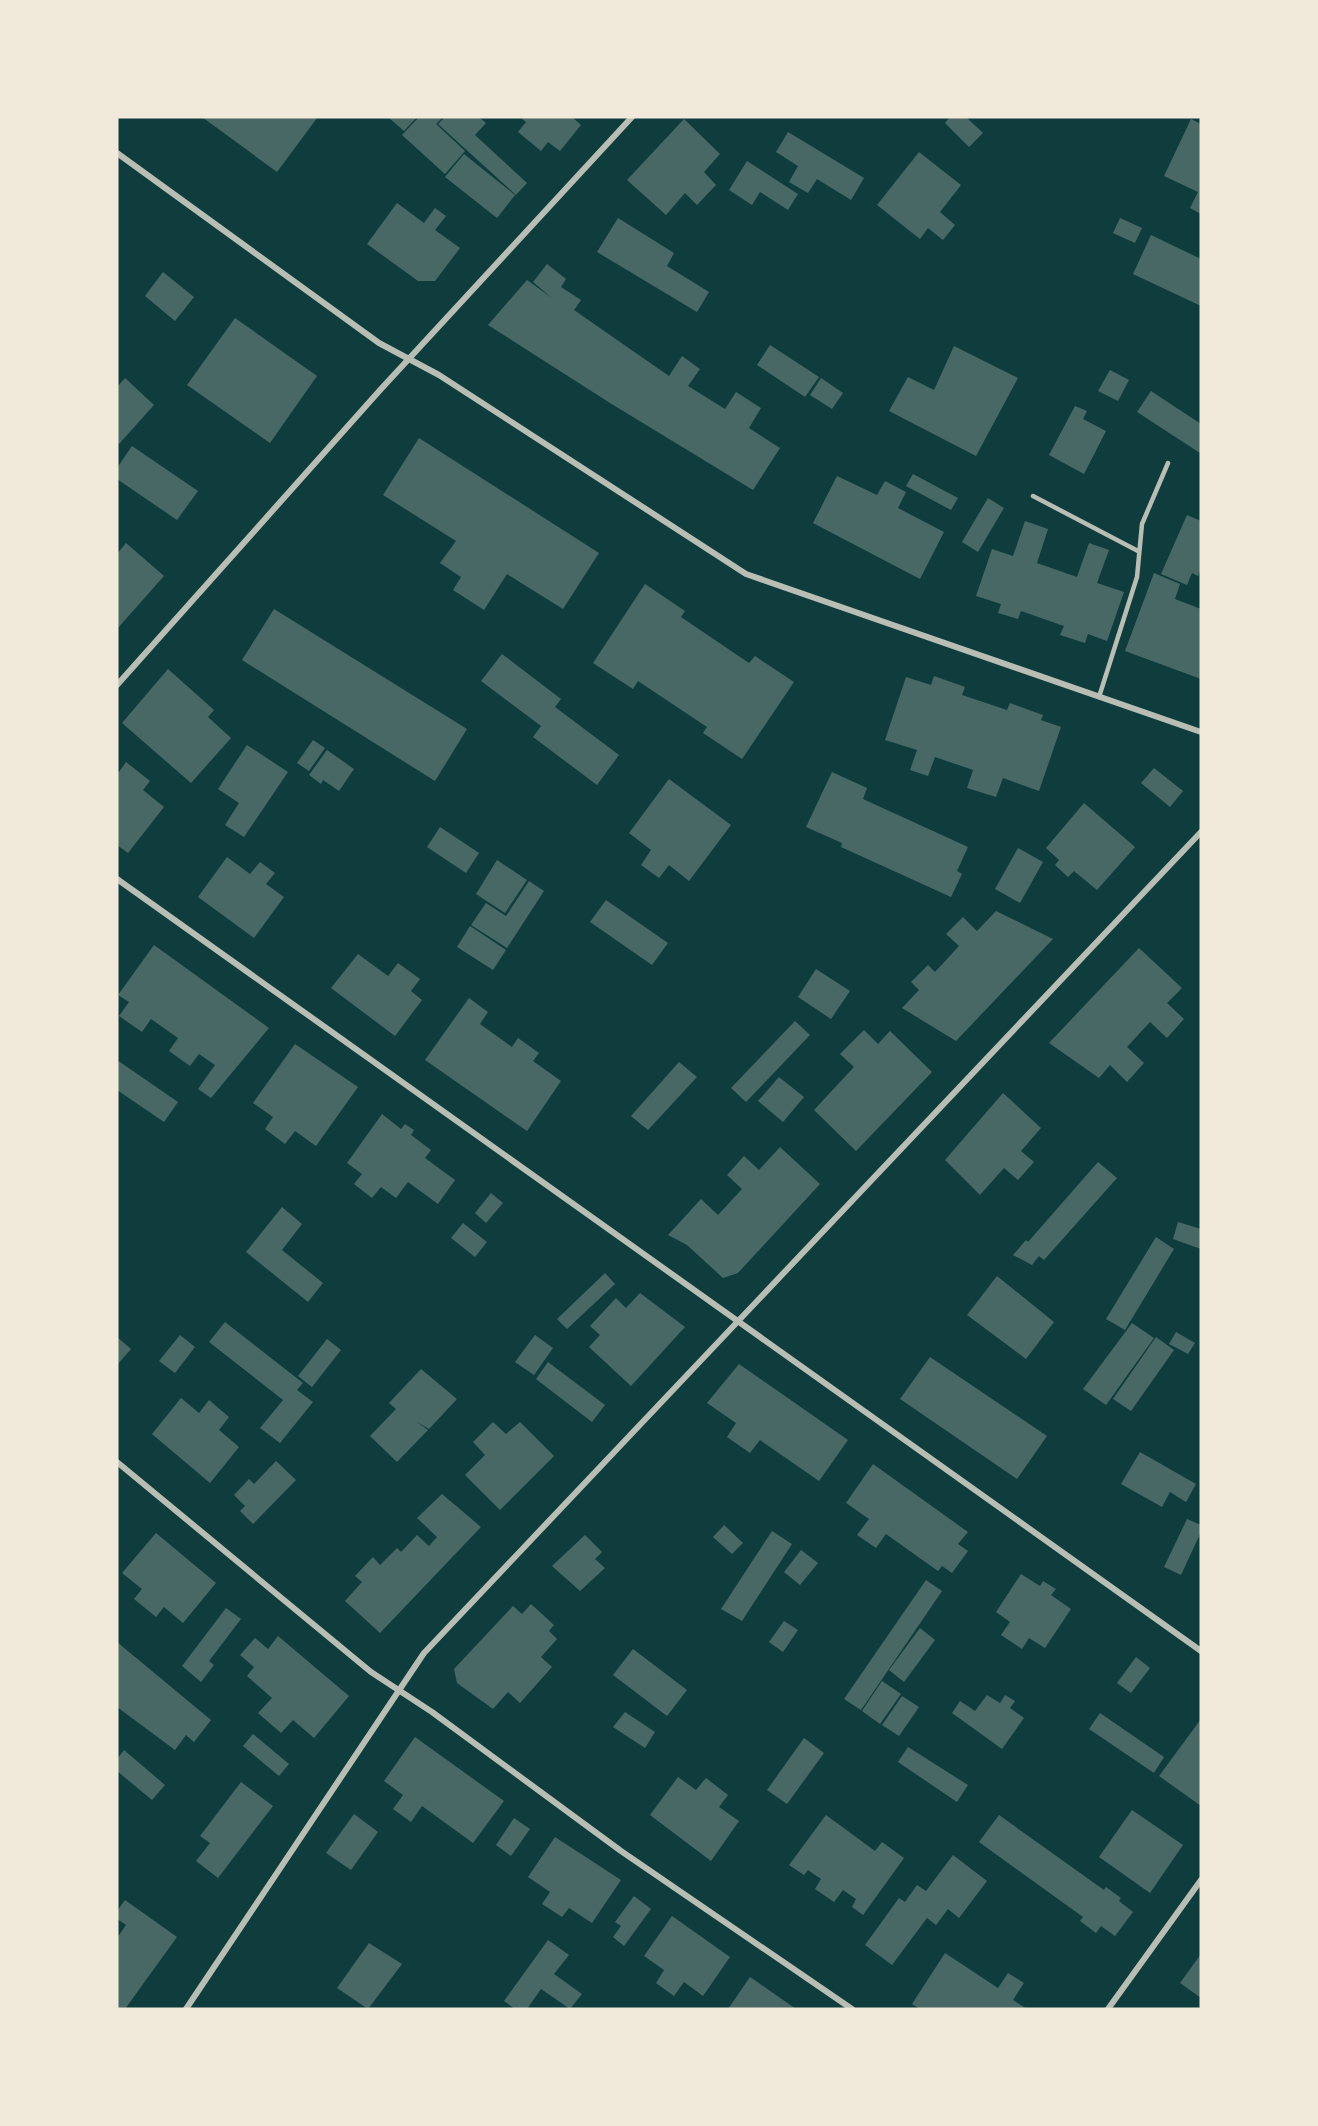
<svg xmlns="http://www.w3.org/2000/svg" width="1318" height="2126" font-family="Figtree,sans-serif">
<rect width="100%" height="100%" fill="#0f3d3e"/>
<g fill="#486865">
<polygon points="202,117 316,117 317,118 277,172"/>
<polygon points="388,117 417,117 404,131"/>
<polygon points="419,117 443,117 436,124 465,151 445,174 402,135"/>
<polygon points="445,117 479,117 486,123 475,135 527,183 516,195 438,124"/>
<polygon points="520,117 572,117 581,125 560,151 548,142 541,151 518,132 526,122"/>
<polygon points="950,117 966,117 983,133 969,147 945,123"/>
<polygon points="684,119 720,154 704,172 716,185 697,205 685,193 666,215 627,180"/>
<polygon points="1191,119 1201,124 1201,214 1190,208 1198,192 1164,176"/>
<polygon points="788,132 864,178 851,200 817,179 808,193 789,182 798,166 776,152"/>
<polygon points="919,152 961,185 940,212 955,225 943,240 928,228 920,239 877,205"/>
<polygon points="464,154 515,195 497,218 445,177"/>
<polygon points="747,161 798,194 788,210 760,192 752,205 729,190"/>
<polygon points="397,203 424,223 435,208 446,216 435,230 460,248 435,281 418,281 367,244"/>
<polygon points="618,218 674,253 667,266 709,292 697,312 597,252"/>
<polygon points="1120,218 1142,228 1135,243 1113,233"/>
<polygon points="1151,235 1201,259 1201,306 1133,274"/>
<polygon points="547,264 566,279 561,287 581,300 574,310 669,376 682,356 700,369 688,386 725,409 736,392 761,408 749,428 780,448 753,490 610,403 488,325 527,280 552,298 533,282"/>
<polygon points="163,272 194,297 175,321 145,296"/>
<polygon points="235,318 317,376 270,443 187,385"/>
<polygon points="770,345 819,377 805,397 757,365"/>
<polygon points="954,346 1018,378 976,456 889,411 908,377 934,390"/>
<polygon points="1110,370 1129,380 1118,401 1098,391"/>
<polygon points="125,378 154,405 119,444 117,442 117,387"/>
<polygon points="821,378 843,393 832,409 810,395"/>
<polygon points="1151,391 1201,424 1200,453 1137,412"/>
<polygon points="1075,406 1087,411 1083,419 1106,431 1084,474 1049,455"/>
<polygon points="419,438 599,553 563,609 507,574 484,610 453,590 461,577 440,563 456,541 383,495"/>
<polygon points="132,446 198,491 177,520 117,479 117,468"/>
<polygon points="913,474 958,498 951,510 906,486"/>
<polygon points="837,476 877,495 885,481 906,492 898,508 944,532 920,579 813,523"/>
<polygon points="988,498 1004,508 978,552 962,542"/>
<polygon points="1187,515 1201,521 1201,569 1198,576 1192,573 1187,585 1161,574"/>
<polygon points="1025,521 1048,529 1037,563 1077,577 1089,543 1109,550 1097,583 1124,592 1107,641 1088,634 1085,643 1060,635 1064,626 1021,611 1018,619 998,613 1001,604 976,596 992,549 1013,556"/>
<polygon points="126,543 164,576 117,629 117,554"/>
<polygon points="1154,573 1180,584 1175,599 1201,609 1201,679 1125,651"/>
<polygon points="645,584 685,611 681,617 749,663 755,656 794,682 742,759 703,733 707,727 638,681 633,689 593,663"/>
<polygon points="274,609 467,729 435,781 242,660"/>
<polygon points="502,654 561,699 555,707 619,755 597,785 533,737 541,726 481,681"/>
<polygon points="168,669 214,710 208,717 231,738 191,783 122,723"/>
<polygon points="934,676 965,687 962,695 1007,710 1010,703 1043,715 1041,720 1061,727 1039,791 1003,778 996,797 967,788 973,770 935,757 928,776 910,770 917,750 885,740 906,677 931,685"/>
<polygon points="313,740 325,748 309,771 297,763"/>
<polygon points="247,745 288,772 244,837 225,825 239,803 218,789"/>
<polygon points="327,750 354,769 339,791 323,780 321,784 309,775"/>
<polygon points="126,762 150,781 143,790 164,807 128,853 117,845 117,770 119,772"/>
<polygon points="1154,768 1183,791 1170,807 1141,783"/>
<polygon points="832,772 867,788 863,799 968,847 957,871 962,874 951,897 841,847 842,843 806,827"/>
<polygon points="669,779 731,825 689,881 669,865 659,878 641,865 651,850 629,833"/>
<polygon points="1084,803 1135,847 1097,890 1074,871 1068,877 1055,865 1059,860 1046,848"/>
<polygon points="440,827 479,853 466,873 427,847"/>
<polygon points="1018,848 1043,862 1020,903 995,889"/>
<polygon points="227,857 250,874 260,862 275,873 266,884 284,897 254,938 198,897"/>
<polygon points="497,860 527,880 505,913 476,894"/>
<polygon points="529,881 544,891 507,948 471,925 486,903 506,916"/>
<polygon points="606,900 668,943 652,965 590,922"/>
<polygon points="996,911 1053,939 956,1041 902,1008 919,990 911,982 928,965 935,972 959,946 946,934 963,917 977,931"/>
<polygon points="470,926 506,950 493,970 457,947"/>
<polygon points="154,945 269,1028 211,1098 198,1089 215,1065 199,1054 190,1066 169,1051 178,1038 151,1019 142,1032 119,1016 129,1002 118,995"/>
<polygon points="1139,948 1182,988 1167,1003 1184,1019 1167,1038 1150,1022 1127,1047 1144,1063 1127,1082 1110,1065 1099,1078 1049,1043"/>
<polygon points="358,954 388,976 398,963 420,979 411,991 422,1000 395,1036 331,988"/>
<polygon points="816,969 850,991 831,1019 798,997"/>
<polygon points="469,998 488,1012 480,1024 512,1047 518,1038 539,1053 533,1061 561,1081 527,1131 425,1060"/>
<polygon points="795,1021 810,1035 746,1102 731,1088"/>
<polygon points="864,1030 878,1044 890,1031 932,1072 856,1151 814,1110 854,1067 840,1054"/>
<polygon points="295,1044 358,1087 316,1146 295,1131 285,1144 265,1129 273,1117 253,1103"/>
<polygon points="117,1060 178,1102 164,1122 117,1090"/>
<polygon points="679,1062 697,1077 648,1130 631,1116"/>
<polygon points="779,1077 804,1097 783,1122 758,1101"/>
<polygon points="1003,1093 1041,1128 1021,1151 1034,1162 1018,1180 1004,1168 980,1195 945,1160"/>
<polygon points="382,1114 401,1129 405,1124 414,1130 411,1135 431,1150 425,1158 455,1180 438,1204 408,1182 396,1198 381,1187 372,1198 354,1184 362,1174 347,1163"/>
<polygon points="780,1147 820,1184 738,1273 723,1278 687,1245 668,1235 701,1199 718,1215 742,1189 727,1175 744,1156 759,1170"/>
<polygon points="1098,1162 1117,1178 1044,1260 1039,1256 1032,1265 1013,1255 1026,1240 1028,1242"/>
<polygon points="491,1193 503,1203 486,1223 475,1213"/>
<polygon points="282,1207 302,1224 282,1250 323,1283 308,1302 246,1252"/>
<polygon points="1178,1222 1201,1229 1201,1249 1173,1239"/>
<polygon points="463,1223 487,1242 475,1257 451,1238"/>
<polygon points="1156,1237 1174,1249 1125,1330 1106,1319"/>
<polygon points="605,1273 615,1284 567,1329 557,1319"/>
<polygon points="997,1276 1054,1322 1026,1359 967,1315"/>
<polygon points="640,1293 685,1327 631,1386 589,1347 600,1335 590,1326 616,1298 626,1308"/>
<polygon points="225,1322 303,1383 297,1390 313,1402 280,1443 260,1428 283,1400 209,1342"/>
<polygon points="1132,1323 1154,1338 1106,1405 1083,1389"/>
<polygon points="1176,1332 1195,1343 1188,1354 1169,1344"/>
<polygon points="180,1335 195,1347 175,1373 159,1361"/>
<polygon points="535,1335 553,1348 534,1375 515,1362"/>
<polygon points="117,1337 131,1349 117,1365"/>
<polygon points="1156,1337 1174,1350 1131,1411 1113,1399"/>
<polygon points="327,1339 341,1350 312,1387 298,1376"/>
<polygon points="930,1357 1047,1436 1017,1479 900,1399"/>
<polygon points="548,1362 605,1405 592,1422 536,1379"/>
<polygon points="739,1364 848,1440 819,1481 760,1440 750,1453 727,1437 736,1423 707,1403"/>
<polygon points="421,1369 457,1399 429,1429 417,1422 428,1430 397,1462 370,1436 396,1409 389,1403"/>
<polygon points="181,1398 199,1413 209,1400 229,1417 219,1430 239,1447 210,1483 152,1434"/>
<polygon points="493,1422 506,1434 520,1422 554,1456 500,1510 465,1475 485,1455 473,1442"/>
<polygon points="1140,1452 1196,1484 1186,1502 1170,1492 1162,1507 1121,1484"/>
<polygon points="276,1461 296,1480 253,1524 240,1511 245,1506 234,1495 249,1479 254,1484"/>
<polygon points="873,1464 968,1532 958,1544 968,1551 952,1573 942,1566 938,1571 886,1534 876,1548 857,1535 869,1519 846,1503"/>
<polygon points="442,1494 481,1527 380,1633 345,1601 362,1582 355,1576 373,1557 380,1565 397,1548 401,1552 417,1535 429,1546 437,1537 417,1518"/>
<polygon points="1187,1519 1201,1525 1201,1532 1181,1575 1164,1567"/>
<polygon points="724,1525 743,1543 732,1554 713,1537"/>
<polygon points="772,1531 792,1544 742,1621 721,1609"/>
<polygon points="156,1533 216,1583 183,1623 164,1607 156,1617 134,1599 142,1589 122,1573"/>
<polygon points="585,1535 602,1552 595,1559 605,1568 580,1591 552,1566"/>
<polygon points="801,1550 818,1563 800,1585 784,1572"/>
<polygon points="1021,1574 1040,1586 1043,1581 1056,1589 1051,1595 1071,1609 1045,1648 1029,1638 1022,1649 1001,1635 1010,1622 996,1612"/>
<polygon points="926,1580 942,1591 861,1710 844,1699"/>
<polygon points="531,1604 554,1625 549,1631 557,1639 541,1657 552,1667 520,1703 508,1692 493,1709 457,1683 454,1669 513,1606 522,1614"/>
<polygon points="226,1608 241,1619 209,1661 214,1665 201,1682 182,1666"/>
<polygon points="784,1621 798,1630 783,1652 769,1642"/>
<polygon points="920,1628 935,1640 904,1682 889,1670"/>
<polygon points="278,1636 349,1696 314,1738 293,1720 281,1733 258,1713 272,1698 247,1676 254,1667 240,1655 255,1638 268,1649"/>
<polygon points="117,1642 211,1720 194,1742 186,1735 175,1750 117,1707"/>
<polygon points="633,1649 687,1690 667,1716 613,1675"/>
<polygon points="1136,1657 1150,1668 1131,1693 1117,1683"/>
<polygon points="882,1681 901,1694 880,1724 862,1711"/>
<polygon points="987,1695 1000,1703 1005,1695 1015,1701 1010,1708 1024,1718 1002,1749 952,1713 960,1701 975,1711"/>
<polygon points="902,1696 919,1707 899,1736 882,1725"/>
<polygon points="625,1712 655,1732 645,1748 613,1727"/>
<polygon points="1100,1713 1164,1757 1154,1773 1089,1729"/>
<polygon points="1201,1719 1201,1806 1159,1776"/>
<polygon points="253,1734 289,1764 279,1776 243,1746"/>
<polygon points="415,1737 504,1801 473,1843 422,1806 411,1822 393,1809 403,1795 384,1781"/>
<polygon points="804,1738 824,1753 787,1804 767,1790"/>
<polygon points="908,1747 968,1785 957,1802 898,1762"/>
<polygon points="124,1750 165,1785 152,1800 117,1771 117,1759"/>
<polygon points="678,1777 696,1790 706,1778 728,1795 719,1807 739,1821 711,1861 650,1815"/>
<polygon points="241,1782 273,1806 218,1878 196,1861 210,1843 200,1836"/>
<polygon points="1132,1810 1183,1845 1150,1893 1099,1857"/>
<polygon points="354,1814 378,1832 351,1870 326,1853"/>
<polygon points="826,1815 875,1851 882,1842 904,1858 863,1915 852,1907 856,1899 843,1890 834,1902 815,1889 821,1879 808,1870 804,1875 789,1865"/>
<polygon points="999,1815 1104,1890 1106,1887 1121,1898 1119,1901 1133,1912 1115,1936 1101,1926 1096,1933 1080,1921 1083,1917 979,1842"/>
<polygon points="514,1818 530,1829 511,1856 496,1845"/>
<polygon points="555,1837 621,1880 592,1923 569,1908 562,1917 542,1904 550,1892 528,1877"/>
<polygon points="953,1855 987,1881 959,1918 948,1909 936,1925 927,1918 892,1965 865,1945 899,1898 905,1902 917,1885 926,1891"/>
<polygon points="634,1896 651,1909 624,1946 613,1937 621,1926 615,1922"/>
<polygon points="125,1900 177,1937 125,2009 117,2009 117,1938 126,1925 117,1919 117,1911"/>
<polygon points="672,1916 730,1957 703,1996 684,1982 674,1996 656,1983 664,1970 644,1956"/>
<polygon points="548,1940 569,1955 554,1974 582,1994 570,2009 541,1989 527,2009 515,2009 504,2001"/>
<polygon points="369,1943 402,1964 368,2009 337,1988"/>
<polygon points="945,1953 998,1988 1008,1973 1024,1983 1013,2000 1027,2009 920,2009 912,2004"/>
<polygon points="1201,1954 1201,1998 1180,1983"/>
<polygon points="750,1977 796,2009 728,2009"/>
</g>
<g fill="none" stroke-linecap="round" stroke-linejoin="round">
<g stroke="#b8beb3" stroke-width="4.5">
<polyline points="1033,496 1138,551"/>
<polyline points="1099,697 1137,577 1142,524 1168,463"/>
</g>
<g stroke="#b8beb3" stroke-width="6">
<polyline points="117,153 379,343 439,375 746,574 1201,732"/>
<polyline points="117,685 381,389 632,117"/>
<polyline points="117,879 1201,1651"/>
<polyline points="117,1462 371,1672 432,1712 621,1851 852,2009"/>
<polyline points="186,2009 424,1653 1201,832"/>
<polyline points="1108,2009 1201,1880"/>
</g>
</g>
<rect width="1318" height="2126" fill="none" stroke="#f1e9da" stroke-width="237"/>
</svg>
